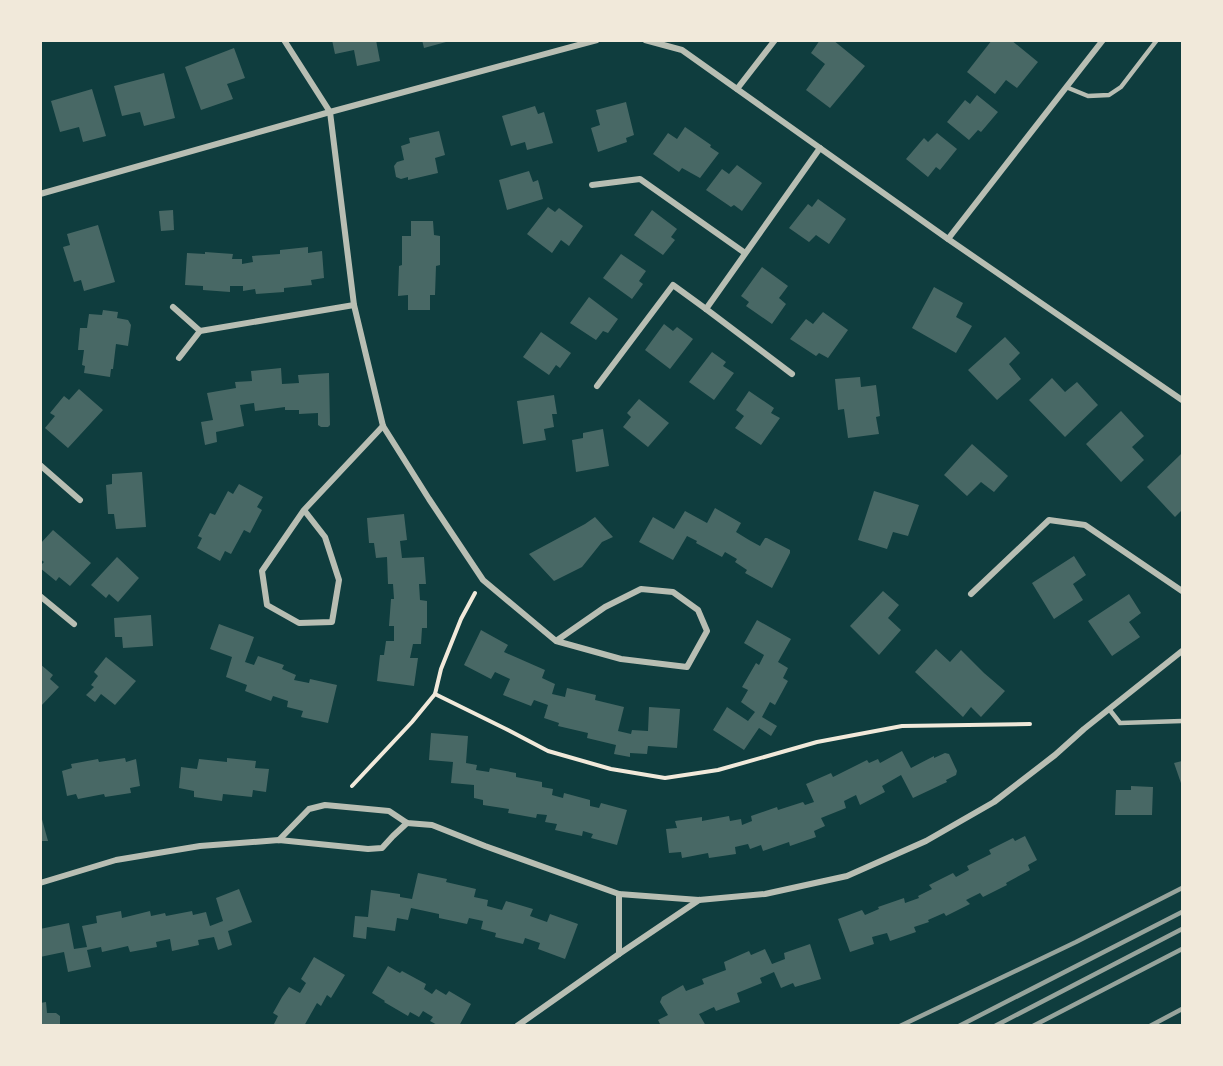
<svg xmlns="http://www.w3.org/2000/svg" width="1223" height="1066" font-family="'PT Sans',sans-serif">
<rect width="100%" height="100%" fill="#0f3d3e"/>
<g fill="#486865">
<polygon points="332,40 376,40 380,61 357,66 354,50 335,54"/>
<polygon points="422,40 445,40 446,42 424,48"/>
<polygon points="820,40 833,40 865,66 830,108 806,90 825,64 811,53"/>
<polygon points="992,40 1011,40 1038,62 1017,88 1006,80 995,94 967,72"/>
<polygon points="234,48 245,78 227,84 233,99 201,110 185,67"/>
<polygon points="164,73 175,118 144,126 140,112 122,116 114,86"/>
<polygon points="92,89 106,136 83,142 79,127 60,132 51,101"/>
<polygon points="977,95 998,112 981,132 978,130 969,140 947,122 965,100 970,104"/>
<polygon points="626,102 634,135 626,138 627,142 598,152 591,128 600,125 596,110"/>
<polygon points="535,106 538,114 544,112 553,143 527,150 525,142 511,146 502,116"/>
<polygon points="685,127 711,145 710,147 719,153 700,178 682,168 679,172 653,154 668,133 677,139"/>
<polygon points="439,131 445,155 435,158 438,173 408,180 408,177 401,179 396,177 394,166 397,162 404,160 401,146 410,143 409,138"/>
<polygon points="937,133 957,149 940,170 936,167 928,177 906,159 924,138 928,142"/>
<polygon points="737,165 762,183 742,211 734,205 731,207 706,190 722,169 729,174"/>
<polygon points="529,171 533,182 538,180 543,199 507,210 499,180"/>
<polygon points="818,199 846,219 829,244 816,235 809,242 789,228 808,204 812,207"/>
<polygon points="548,207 555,212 559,208 583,226 569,246 561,240 552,253 527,234"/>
<polygon points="173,210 174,230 161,231 159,211"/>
<polygon points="652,210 677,229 671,237 675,240 663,255 634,235"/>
<polygon points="411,221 433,221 434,235 440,236 440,265 436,266 435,295 430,295 430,310 408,310 408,295 398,296 399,266 402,265 402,236 411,236"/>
<polygon points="98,225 115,282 84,291 81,280 74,282 63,247 70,245 67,234"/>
<polygon points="308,247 308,253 322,251 324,278 311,280 312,285 284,288 284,292 256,294 255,289 243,291 243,286 230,286 230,292 203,290 203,286 185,285 187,253 205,254 205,252 233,254 232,259 242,259 242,264 253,262 252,256 280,254 280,250"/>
<polygon points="621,254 646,271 639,281 643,284 632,299 603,278"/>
<polygon points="762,267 788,286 779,298 786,304 772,324 746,306 749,302 741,296"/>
<polygon points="934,287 963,303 956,317 972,326 956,353 912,328"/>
<polygon points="589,297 618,319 608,333 603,331 596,340 570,323"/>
<polygon points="103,310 118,312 117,318 128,320 131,325 128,346 116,344 113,369 111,369 110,377 84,373 85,366 82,365 84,350 78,350 80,328 87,328 89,314 102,315"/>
<polygon points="823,312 848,330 828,358 819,353 816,356 790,339 806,319 813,324"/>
<polygon points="664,324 673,331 677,327 693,339 670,369 645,350"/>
<polygon points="541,332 571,353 560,368 556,365 549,375 523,357"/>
<polygon points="1005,337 1020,353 1009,364 1021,379 997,400 968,370"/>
<polygon points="712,352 726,362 723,366 734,373 714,400 689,382"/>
<polygon points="281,368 282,384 299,383 298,375 329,373 330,425 328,427 321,427 318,425 318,413 299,414 299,410 285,410 285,407 255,411 254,403 240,405 244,426 216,432 217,442 205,445 201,422 213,420 207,393 236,388 235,382 252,381 251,371"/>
<polygon points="860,377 861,387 876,385 880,416 876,417 879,434 848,438 844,409 838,410 835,379"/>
<polygon points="1052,378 1065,392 1077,382 1098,405 1065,437 1029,400"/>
<polygon points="79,389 103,410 68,448 45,428 55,416 50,413 64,396 69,400"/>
<polygon points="749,391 774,408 771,413 780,418 761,445 735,428 744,416 736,410"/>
<polygon points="554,395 557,414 552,414 554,427 544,429 546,440 523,444 517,401"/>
<polygon points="639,399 669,423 648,447 623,427 631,417 627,413"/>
<polygon points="1121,411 1144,436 1132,447 1144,460 1121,482 1086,444"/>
<polygon points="603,429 609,466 576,472 572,440 583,438 583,433"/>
<polygon points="972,444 1008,476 994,492 981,482 967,496 944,475"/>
<polygon points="1181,454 1182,455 1182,510 1175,517 1147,487"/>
<polygon points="142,472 146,527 116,529 114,514 108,514 106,485 112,484 112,474"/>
<polygon points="239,484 263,497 257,507 262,510 250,533 244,530 231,554 225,551 220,561 197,548 202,538 198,536 210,513 215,515 228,491 233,494"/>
<polygon points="874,491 919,505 908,536 893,532 887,549 858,540"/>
<polygon points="715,508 741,523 736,532 749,540 760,546 765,538 767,538 790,550 790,553 772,588 745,573 747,570 735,562 737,559 725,552 722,557 696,543 697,541 687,536 673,560 639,542 653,517 674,529 685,511 707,523"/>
<polygon points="404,514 407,540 400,541 402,558 424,557 426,584 419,584 420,600 427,601 427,628 422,628 421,644 413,644 410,658 418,658 414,686 377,681 380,655 384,655 386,641 394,641 394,626 389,626 391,599 394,599 393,584 388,584 387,557 376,558 374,543 369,543 367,518"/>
<polygon points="595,517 613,537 602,542 582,567 554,581 529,554 585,524"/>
<polygon points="53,530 91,563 70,586 59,577 56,581 40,568 40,566 44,562 40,559 40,544"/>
<polygon points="1074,556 1086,575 1073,584 1083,600 1054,619 1032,583"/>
<polygon points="117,557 139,578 118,602 109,594 106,598 91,585"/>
<polygon points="883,591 899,605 888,618 901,630 879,655 850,626"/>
<polygon points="1129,594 1141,613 1129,622 1140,637 1112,656 1088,621"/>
<polygon points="151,615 153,646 123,648 122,637 115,637 114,618"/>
<polygon points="757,620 791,639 778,662 788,668 783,678 788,681 775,705 770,702 762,717 777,726 771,736 759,728 744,750 713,730 727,707 748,721 755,712 741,702 748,690 742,687 756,663 759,665 764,655 744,643"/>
<polygon points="219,624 254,637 245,662 254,665 258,656 284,665 282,669 296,675 294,680 309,683 310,679 337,685 328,723 301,717 303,711 287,707 288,701 273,696 271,701 245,691 247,685 226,677 232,657 210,649"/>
<polygon points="481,630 508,645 504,652 545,670 542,678 555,684 552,694 565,697 567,688 596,695 595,700 624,707 618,731 631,734 632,730 648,731 649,707 680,709 677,748 648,746 647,754 630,753 630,757 614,754 616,745 587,738 588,733 558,726 559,723 544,718 548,705 534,700 531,706 503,695 510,679 495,672 491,679 464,665"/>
<polygon points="936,649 950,662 961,650 984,673 1005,691 981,717 971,707 963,717 915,672"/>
<polygon points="106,657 136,681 115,705 101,694 95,702 86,695 94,687 91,685 98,676 94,672"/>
<polygon points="40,664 53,675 50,679 59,687 40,707"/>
<polygon points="431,733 468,736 466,763 477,765 476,770 489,772 490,768 516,773 516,777 542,782 542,787 553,789 552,795 563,798 564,793 590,800 590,806 599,808 601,803 627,810 617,845 591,838 593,834 583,831 582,836 555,830 557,824 545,822 547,815 537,814 536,818 508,813 509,809 483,805 483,800 474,798 474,785 451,783 453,762 429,760"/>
<polygon points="902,751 911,768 934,756 934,758 945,753 949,754 957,771 956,775 946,780 947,782 913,798 901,775 882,786 885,792 860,805 856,795 844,801 846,808 821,818 825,826 814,831 816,837 790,846 789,842 763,851 761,845 750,849 748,844 735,847 736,854 709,858 708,853 682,858 681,852 669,853 666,829 677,828 675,821 702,817 702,821 729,816 730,821 741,819 742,825 752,821 751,816 777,807 778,810 803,802 805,805 814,802 806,784 831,773 833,777 867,760 869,763 878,759 880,763"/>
<polygon points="125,758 126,762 136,759 140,786 130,788 131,793 105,797 104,794 78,799 76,794 67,796 62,771 72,768 71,764 98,759 99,762"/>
<polygon points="227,758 256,761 255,768 269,769 266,792 253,790 252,797 223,794 222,801 194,797 194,791 179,788 181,767 197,769 199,759 227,762"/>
<polygon points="1182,761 1182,786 1174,763"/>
<polygon points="1131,786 1153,787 1152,815 1115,815 1116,790 1131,790"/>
<polygon points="40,812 48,841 40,841"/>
<polygon points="1025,836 1037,860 1028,865 1030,870 1006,883 1007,885 983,897 980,893 966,900 970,904 946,916 944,913 928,920 929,922 914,927 916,932 890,941 887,933 872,937 874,944 850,952 838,919 862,910 865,915 879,909 878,907 904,898 905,903 919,898 918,896 932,889 929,885 953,873 956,877 969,870 967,866 991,854 989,850 1013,838 1015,841"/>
<polygon points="418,873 447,879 446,882 476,889 474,897 488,900 487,906 502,910 506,901 533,909 530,916 547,922 550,914 578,924 565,959 538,949 540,943 525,938 523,944 495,937 496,933 481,929 483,921 469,918 467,924 439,918 439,914 411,908 408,920 397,918 395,931 367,927 366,939 353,937 355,916 368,917 371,890 400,894 400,897 412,899"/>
<polygon points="239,889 252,922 228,931 232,945 218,950 214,937 198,940 199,945 172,951 170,939 156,942 157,947 130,952 128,946 102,952 101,947 87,950 91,967 68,972 64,952 40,957 40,929 69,923 74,949 87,947 82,926 97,923 96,916 121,911 122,918 150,911 151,916 165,913 166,916 192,911 193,915 206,912 210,926 223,921 216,898"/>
<polygon points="810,944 821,979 795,987 793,983 781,988 774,972 760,978 762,983 737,993 740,1002 716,1011 714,1007 699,1014 706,1026 661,1026 658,1020 668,1015 660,1002 662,997 683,985 686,991 704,984 702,979 726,970 724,962 749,951 751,955 765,949 772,964 785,959 784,953"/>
<polygon points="314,957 345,975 331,998 327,995 321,1006 317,1003 304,1026 273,1026 278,1016 273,1013 282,997 289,987 300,993 306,983 301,979"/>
<polygon points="388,966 400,973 402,971 426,984 424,989 432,994 436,989 446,995 449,991 471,1004 459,1026 439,1026 430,1021 433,1017 423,1011 419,1017 410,1012 408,1016 384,1002 385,1001 372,993"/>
<polygon points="46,1002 47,1013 56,1013 60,1016 60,1026 40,1026 40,1003"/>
</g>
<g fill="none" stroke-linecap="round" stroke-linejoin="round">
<g stroke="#f1e9da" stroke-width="4">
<polyline points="435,694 506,729 548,751 611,769 665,778 718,770 817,742 902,726 1030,724"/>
<polyline points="352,786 412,722 435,694 441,669 461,619 475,593"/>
</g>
<g stroke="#b8beb3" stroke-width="4.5">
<polyline points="1066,87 1088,96 1109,95 1121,87 1157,40"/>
<polyline points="1109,709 1120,723 1182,721"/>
</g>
<g stroke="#b8beb3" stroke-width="6">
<polyline points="284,40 330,112 354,305 383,426 429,499 483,580 556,641 621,659 687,667 707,631 698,610 673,592 641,589 605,607 556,641"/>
<polyline points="645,40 682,50 948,239 1182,400"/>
<polyline points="737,89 775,40"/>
<polyline points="592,185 640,179 745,253"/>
<polyline points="40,194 330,112 597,40"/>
<polyline points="948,239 1103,40"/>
<polyline points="173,307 200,331"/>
<polyline points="179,358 200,331 354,305"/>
<polyline points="792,374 706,309 820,148"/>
<polyline points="597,386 673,285 706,309"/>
<polyline points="40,465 80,500"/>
<polyline points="304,510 325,537 339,580 332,622 299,623 267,605 262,571 304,510 383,426"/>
<polyline points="971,594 1049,520 1085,525 1182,591"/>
<polyline points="40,596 74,624"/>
<polyline points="279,840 309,809 325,805 389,811 407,823 432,825 485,846 619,894 699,900 765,894 847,876 926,841 994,802 1055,755 1084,729 1182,651"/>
<polyline points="40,883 116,860 200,846 279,840 368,849 382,848 393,836 407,823"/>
<polyline points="619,954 699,900"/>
<polyline points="517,1026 619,954 619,894"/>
</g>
<g stroke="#97a49c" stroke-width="4.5">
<polyline points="900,1026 1076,942 1182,888"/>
<polyline points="959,1026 1182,912"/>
<polyline points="995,1026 1182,929"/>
<polyline points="1033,1026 1182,949"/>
<polyline points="1150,1026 1182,1009"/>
</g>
</g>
<rect width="1223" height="1066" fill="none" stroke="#f1e9da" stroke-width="84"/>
</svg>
